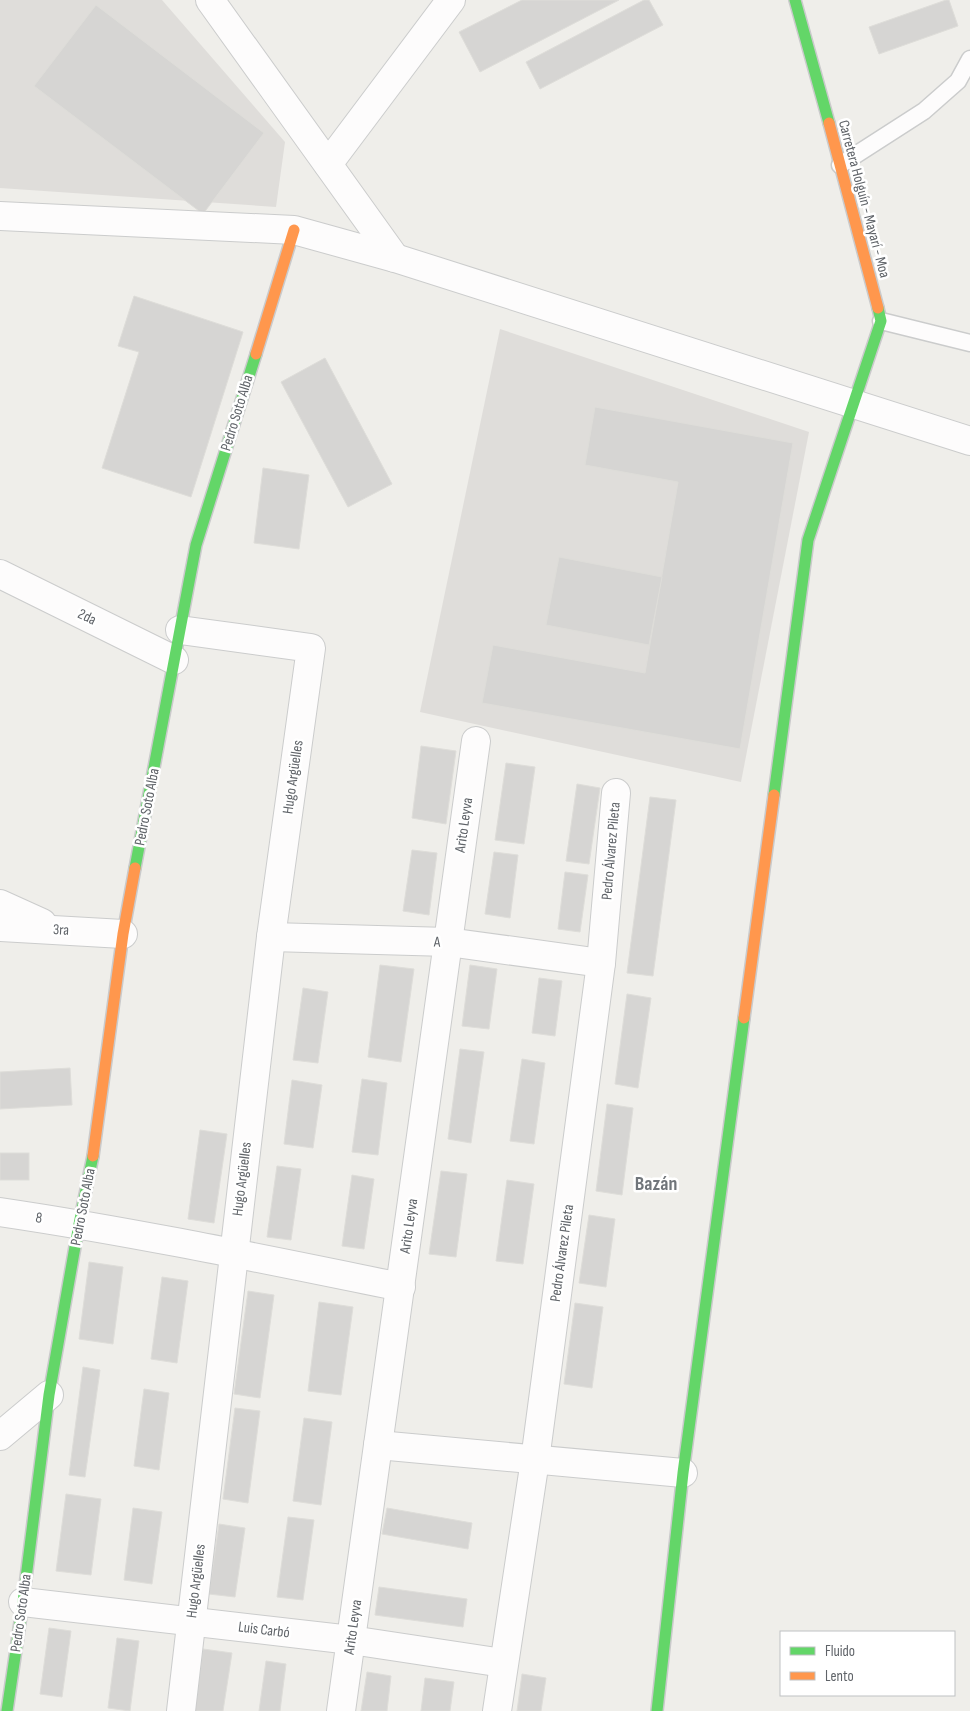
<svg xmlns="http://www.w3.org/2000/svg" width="970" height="1711" font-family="'Sofia Sans Condensed',sans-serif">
<rect width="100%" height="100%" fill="#efeeea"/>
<g fill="#dfddda">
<polygon points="0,0 162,0 285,142 276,207 0,188"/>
<polygon points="500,329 809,432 741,782 420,712"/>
</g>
<g fill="#d6d5d3" stroke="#deddd9">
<polygon points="522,0 619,0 480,72 459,32"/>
<polygon points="644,0 649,0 663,25 540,89 526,62"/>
<polygon points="946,0 949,0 958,26 879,54 869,27"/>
<polygon points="96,5 264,133 203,214 34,86"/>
<polygon points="134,296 243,332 191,497 102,468 139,352 118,346"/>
<polygon points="325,358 392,484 348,507 281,382"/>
<polygon points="595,407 793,443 740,749 482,703 493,645 645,673 678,482 585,465"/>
<polygon points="263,468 309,475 299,549 254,543"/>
<polygon points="559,557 662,577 649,645 546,625"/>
<polygon points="421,746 456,751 446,824 412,818"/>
<polygon points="506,763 535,767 524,844 495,840"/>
<polygon points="577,784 600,788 589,864 566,861"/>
<polygon points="650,797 676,800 653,976 627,973"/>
<polygon points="412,850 437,853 429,915 403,911"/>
<polygon points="494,852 518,855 510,918 485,914"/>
<polygon points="565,872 588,875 580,932 558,929"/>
<polygon points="380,965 414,969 401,1062 368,1057"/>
<polygon points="470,965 497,969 489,1029 462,1026"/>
<polygon points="539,978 562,981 555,1036 532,1033"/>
<polygon points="303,988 328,992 318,1063 293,1060"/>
<polygon points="627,994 651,998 638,1088 615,1084"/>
<polygon points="460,1049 484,1052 471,1143 448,1139"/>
<polygon points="522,1059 545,1063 534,1144 510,1141"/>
<polygon points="70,1068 72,1105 0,1109 0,1072"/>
<polygon points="362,1079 387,1083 378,1155 352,1152"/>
<polygon points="292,1080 322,1085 313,1148 284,1144"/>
<polygon points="607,1104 633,1108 622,1195 596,1191"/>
<polygon points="200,1130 227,1134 214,1223 188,1219"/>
<rect x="0" y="1153" width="29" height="27"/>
<polygon points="277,1166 301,1169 291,1240 267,1237"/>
<polygon points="441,1171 467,1174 456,1257 429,1254"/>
<polygon points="352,1175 374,1179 364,1249 342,1246"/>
<polygon points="507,1180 534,1184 523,1264 496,1261"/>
<polygon points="589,1215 615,1219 606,1287 579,1283"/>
<polygon points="89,1262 123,1267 113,1344 79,1339"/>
<polygon points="162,1277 188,1281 177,1363 151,1359"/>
<polygon points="248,1291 274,1295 260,1398 234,1394"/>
<polygon points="319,1302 353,1307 341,1395 308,1391"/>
<polygon points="575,1303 603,1307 592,1388 564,1384"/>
<polygon points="83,1367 100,1370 85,1477 69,1475"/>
<polygon points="144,1389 169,1393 159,1470 134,1466"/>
<polygon points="235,1408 260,1411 248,1503 223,1499"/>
<polygon points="304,1418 332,1422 321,1505 293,1501"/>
<polygon points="66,1494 101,1499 91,1575 56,1571"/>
<polygon points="133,1508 162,1512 152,1584 124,1580"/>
<polygon points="387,1508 472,1523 468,1549 382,1534"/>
<polygon points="288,1517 314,1520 303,1600 277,1597"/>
<polygon points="219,1524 245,1528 235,1597 209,1594"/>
<polygon points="379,1587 467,1599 463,1627 375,1615"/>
<polygon points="49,1628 71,1631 62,1697 40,1694"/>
<polygon points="117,1638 139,1641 130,1711 108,1708"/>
<polygon points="203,1649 232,1653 223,1711 195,1711"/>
<polygon points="266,1661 286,1664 280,1711 259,1711"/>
<polygon points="367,1672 391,1676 387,1711 361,1711"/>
<polygon points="522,1674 546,1678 541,1711 517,1711"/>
<polygon points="425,1678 454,1682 450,1711 421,1711"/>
</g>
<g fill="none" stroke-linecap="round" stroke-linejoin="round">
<defs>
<g id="lane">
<polyline points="840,165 924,111 958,81 970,59"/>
<polyline points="881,321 970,343"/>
</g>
<g id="street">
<polyline points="210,0 395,258"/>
<polyline points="328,164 451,0"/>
<polyline points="0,216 294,230 395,258 970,441"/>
<polyline points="0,574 174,660"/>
<polyline points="180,630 311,648 271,937 181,1711"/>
<polyline points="0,904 42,923"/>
<polyline points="0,927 123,934"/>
<polyline points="271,937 448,942 601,963"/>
<path d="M0,1212C135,1232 268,1260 401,1287"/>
<polyline points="0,1436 49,1395"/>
<polyline points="378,1445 683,1473"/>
<polyline points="23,1602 351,1640 503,1663"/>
<polyline points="341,1711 476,741"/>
<polyline points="497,1711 535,1460 601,963 616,793"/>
</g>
<g id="fast">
<polyline points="795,0 829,123"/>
<polyline points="774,795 808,540 881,321 878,308"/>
<polyline points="135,868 196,545 256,354"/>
<polyline points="7,1711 23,1602 49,1395 79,1224 93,1156"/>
<polyline points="657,1711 683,1473 744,1018"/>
</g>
<g id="slow">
<polyline points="829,123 878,308"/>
<polyline points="256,354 294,230"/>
<polyline points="744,1018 774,795"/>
<polyline points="93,1156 123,934 135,868"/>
</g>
</defs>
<use href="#lane" stroke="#cbcccc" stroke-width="19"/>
<use href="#street" stroke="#cbcccc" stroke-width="30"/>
<use href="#fast" stroke="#cacacb" stroke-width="14"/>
<use href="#slow" stroke="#cacacb" stroke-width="14"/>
<use href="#lane" stroke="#fdfcfc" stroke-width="16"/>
<use href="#street" stroke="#fdfcfc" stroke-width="28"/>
<use href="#fast" stroke="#63d668" stroke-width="11"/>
<use href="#slow" stroke="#ff974d" stroke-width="11"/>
</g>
<g text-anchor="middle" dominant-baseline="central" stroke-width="5" stroke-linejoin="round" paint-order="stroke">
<g font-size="15" fill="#5f6368" stroke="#fff">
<text transform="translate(864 199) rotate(75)">Carretera Holguín - Mayarí - Moa</text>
<text transform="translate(237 413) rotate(-73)">Pedro Soto Alba</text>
<text transform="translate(87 617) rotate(26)">2da</text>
<text transform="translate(293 777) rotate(-82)">Hugo Argüelles</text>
<text transform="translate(147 807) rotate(-79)">Pedro Soto Alba</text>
<text transform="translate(464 825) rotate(-82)">Arito Leyva</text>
<text transform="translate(611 851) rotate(-85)">Pedro Álvarez Pileta</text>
<text transform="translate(61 930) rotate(3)">3ra</text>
<text transform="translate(437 942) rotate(2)">A</text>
<text transform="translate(242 1179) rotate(-83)">Hugo Argüelles</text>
<text transform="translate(83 1207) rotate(-79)">Pedro Soto Alba</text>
<text transform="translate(39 1218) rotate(8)">8</text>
<text transform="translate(409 1226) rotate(-82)">Arito Leyva</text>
<text transform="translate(562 1253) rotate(-82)">Pedro Álvarez Pileta</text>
<text transform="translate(196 1581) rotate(-83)">Hugo Argüelles</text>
<text transform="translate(21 1613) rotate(-82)">Pedro Soto Alba</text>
<text transform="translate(353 1627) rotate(-82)">Arito Leyva</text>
<text transform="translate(264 1630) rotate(7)">Luis Carbó</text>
</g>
<g font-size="20" font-weight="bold" fill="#70757a" stroke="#fff">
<text x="656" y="1184">Bazán</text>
</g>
</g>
<rect x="780" y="1631" width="175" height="65" fill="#ffffff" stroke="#bfc1c3"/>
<rect x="790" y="1647" width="25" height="8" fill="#63d668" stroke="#bfc1c3"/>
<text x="825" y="1656" font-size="15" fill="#5f6368">Fluido</text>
<rect x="790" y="1672" width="25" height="8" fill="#ff974d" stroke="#bfc1c3"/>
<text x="825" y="1681" font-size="15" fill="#5f6368">Lento</text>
</svg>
